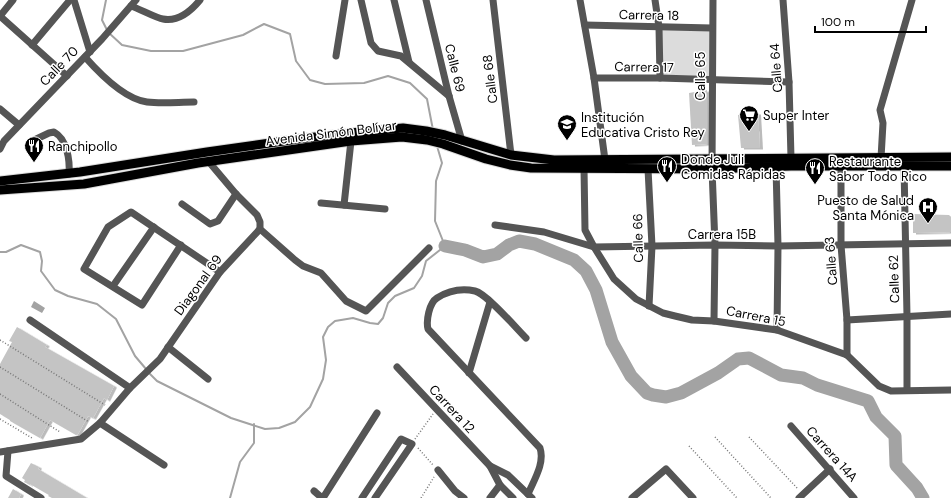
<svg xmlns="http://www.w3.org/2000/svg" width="951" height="498" font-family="'DM Sans',sans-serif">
<defs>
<filter id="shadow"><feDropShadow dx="3" dy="1.5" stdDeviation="0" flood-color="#0004"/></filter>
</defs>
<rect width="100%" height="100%" fill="#fff"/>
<polygon fill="#dcdcdc" points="659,27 712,28 713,80 660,78"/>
<polygon fill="#a3a3a3" points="34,301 45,308 42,313 31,307"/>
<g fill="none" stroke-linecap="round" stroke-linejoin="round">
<g stroke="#a3a3a3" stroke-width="2">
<polyline points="106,0 102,20 107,30"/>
<polyline points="109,33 122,45 151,51 183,51 243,35 264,24 290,34 296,61 310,80 325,84 364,83 388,76 410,83 427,99 433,130"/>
<polyline points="0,252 6,252 21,245 40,252 42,261 41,271 55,290 68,296 97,304 116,319 135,356 146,369"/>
<polyline points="149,373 157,381 231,418 265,429 279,428 295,422 310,407 323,379 326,360 323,337 328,327 335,321 353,318 370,323 378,324 383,318 388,303 395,296 414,288 422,276 426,261 445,246 435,221 436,181 442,163 437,146"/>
<polyline points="230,498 240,462 254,443 254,424"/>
</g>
<polyline stroke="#a3a3a3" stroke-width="13" points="445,246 465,250 483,257 497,254 509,245 519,241 535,244 574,260 586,271 596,290 612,342 631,376 647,393 653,395 666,397 681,393 718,373 738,359 749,358 781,375 803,378 817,385 868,401 876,417 895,436 896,465 917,488 923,498"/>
</g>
<g fill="#c4c4c4" filter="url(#shadow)">
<polygon points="707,90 707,144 692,145 689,93"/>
<polygon points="758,113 760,148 741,148 738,115"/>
<polygon points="913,214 949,215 951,217 951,232 913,233"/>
<polygon points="17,327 47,345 45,347 114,386 107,400 104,398 93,418 88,416 78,434 76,435 50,420 40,438 10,421 10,420 0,414 0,364 12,342 9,341"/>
<polygon points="31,463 39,467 38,469 87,498 52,498 48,496 49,495 30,484 30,485 24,482 25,480 22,478"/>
<polygon points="13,489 21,494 19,498 8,498"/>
</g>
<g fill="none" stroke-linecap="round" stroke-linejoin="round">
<defs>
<g id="major">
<polyline points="0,181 80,172 207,152 298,139 350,133 403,128 426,131 445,135 511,155 554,160 951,157"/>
<polyline points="0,190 84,184 198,163 351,141 402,137 427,140 443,144 486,159 510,165 531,168 712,169 791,166 951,166"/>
</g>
</defs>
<use href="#major" stroke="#dbdbdb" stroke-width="11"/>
<g stroke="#777" stroke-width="1.5" stroke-dasharray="1 2" stroke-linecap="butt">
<polyline points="0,340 105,405"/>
<polyline points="0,367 89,422"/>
<polyline points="0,394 60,432"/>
<polyline points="0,419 32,438"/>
<polyline points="715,437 771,498"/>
<polyline points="749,437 798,489"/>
<polyline points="415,439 433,414"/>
<polyline points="689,446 737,498"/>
<polyline points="418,448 433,465"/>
<polyline points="421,498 434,477"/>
</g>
<g stroke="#555" stroke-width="7">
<polyline points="13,0 0,16 67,76"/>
<polyline points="74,0 90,52"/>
<polyline points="361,0 371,43 378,51 401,56 449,96"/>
<polyline points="394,0 409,62"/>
<polyline points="426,0 449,96 462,141"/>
<polyline points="493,0 511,155"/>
<polyline points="580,0 594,78 605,160"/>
<polyline points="655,0 659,27 660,78"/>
<polyline points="713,0 712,169 715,245 714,321"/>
<polyline points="783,0 789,82 791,158"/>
<path d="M131,6C140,9 156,18 163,19C179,22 191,11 200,0"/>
<polyline points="585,25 712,28"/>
<polyline points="32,45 70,0"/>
<polyline points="336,56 345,0"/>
<path d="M85,57C100,74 124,99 147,102C162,104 179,102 194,102"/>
<polyline points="594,78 660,78 789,82"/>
<polyline points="0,109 19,125"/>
<path d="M30,142L49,133L54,132C67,139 70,160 69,174"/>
<polyline points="0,149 4,141 102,39 136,0"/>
<polyline points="881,158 883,123 880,110 912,0"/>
<polyline points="209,162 236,194 257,215 260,222 260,229 295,260 303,266 321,273 346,301 366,311 429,248"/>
<polyline points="841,166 841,245 847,320 847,355"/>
<polyline points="904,166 907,316 907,390"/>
<polyline points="776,167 778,246 777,330"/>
<polyline points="584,168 585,230 594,247 614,279 636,299 663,313 675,316 692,320 714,321 777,330 847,355 879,386 891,391 951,390"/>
<polyline points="648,169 652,246 649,306"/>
<polyline points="321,203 385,209"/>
<polyline points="182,204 210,224 218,221 236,194"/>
<polyline points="344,205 351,141"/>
<polyline points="495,225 544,232 594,247 715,245 778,246 951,243"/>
<polyline points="181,245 142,305 84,269 108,227 131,212 220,272"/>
<polyline points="113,286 154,227"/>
<polyline points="30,320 130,388"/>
<polyline points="847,320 951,314"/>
<path d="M526,338C516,328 487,294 475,291C461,288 448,291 437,298C429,303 426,321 428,329L540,448C545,463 534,480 528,494"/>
<polyline points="168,347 208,379"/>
<polyline points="397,367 490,466 500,485 513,498"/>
<polyline points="469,373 490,302"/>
<polyline points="100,423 164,465"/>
<polyline points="791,426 854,498"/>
<polyline points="8,451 6,476 41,498"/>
<polyline points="0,452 81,439 100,423 130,388 160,359 220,272 260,229"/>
<polyline points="490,466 508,475 532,498"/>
<polyline points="438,470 455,491 464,498"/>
<polyline points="314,491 322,498"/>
<polyline points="323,498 377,413"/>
<polyline points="362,498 401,439 412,444 375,498"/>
<polyline points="490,498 500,485"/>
<polyline points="632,498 666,469 693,498"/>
<polyline points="799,498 830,469"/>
</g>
<use href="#major" stroke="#000" stroke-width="9"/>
</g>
<defs>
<symbol id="supermarket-pin" viewBox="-11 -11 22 30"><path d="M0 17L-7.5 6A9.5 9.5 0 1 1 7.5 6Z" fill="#000" stroke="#fff"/><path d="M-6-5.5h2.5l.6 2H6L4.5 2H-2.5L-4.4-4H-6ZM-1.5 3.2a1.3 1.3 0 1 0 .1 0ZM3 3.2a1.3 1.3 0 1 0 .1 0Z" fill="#fff"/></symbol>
<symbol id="school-pin" viewBox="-11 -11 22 30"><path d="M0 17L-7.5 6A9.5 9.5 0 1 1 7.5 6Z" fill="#000" stroke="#fff"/><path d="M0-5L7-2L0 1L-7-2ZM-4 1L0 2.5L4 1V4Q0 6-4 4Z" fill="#fff"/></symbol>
<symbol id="restaurant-pin" viewBox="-11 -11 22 30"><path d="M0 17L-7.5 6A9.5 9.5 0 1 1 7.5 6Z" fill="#000" stroke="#fff"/><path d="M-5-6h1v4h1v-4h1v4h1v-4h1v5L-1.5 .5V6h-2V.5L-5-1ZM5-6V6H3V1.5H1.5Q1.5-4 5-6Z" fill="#fff"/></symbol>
<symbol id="hospital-pin" viewBox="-11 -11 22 30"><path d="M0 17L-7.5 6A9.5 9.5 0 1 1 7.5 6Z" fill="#000" stroke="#fff"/><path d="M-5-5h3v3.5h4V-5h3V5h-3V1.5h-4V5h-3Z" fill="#fff"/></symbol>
</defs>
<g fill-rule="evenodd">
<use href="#supermarket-pin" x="738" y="104" width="22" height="30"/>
<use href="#school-pin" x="556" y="113" width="22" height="30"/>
<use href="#restaurant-pin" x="23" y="135" width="22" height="30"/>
<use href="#restaurant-pin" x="656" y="155" width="22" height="30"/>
<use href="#restaurant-pin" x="804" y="157" width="22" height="30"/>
<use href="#hospital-pin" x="917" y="196" width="22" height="30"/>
</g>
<g text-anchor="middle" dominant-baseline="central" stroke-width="3" stroke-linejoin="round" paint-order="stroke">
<g font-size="13" fill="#000" stroke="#fff">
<text transform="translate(649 15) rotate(1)">Carrera 18</text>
<text transform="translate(59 66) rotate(-46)">Calle 70</text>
<text transform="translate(644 67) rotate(1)">Carrera 17</text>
<text transform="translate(455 68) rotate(76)">Calle 69</text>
<text transform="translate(776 68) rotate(-94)">Calle 64</text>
<text transform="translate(700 76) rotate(-90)">Calle 65</text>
<text transform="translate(490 79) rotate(-97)">Calle 68</text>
<text transform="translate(331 133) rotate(-7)">Avenida Simón Bolívar</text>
<text x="722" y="234">Carrera 15B</text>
<text transform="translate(638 238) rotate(-91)">Calle 66</text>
<text transform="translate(831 261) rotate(-94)">Calle 63</text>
<text transform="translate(894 279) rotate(-92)">Calle 62</text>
<text transform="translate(198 285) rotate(-54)">Diagonal 69</text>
<text transform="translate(756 316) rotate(11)">Carrera 15</text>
<text transform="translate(452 409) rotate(47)">Carrera 12</text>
<text transform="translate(832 454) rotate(48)">Carrera 14A</text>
</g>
<g font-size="13" fill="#000" stroke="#fff" text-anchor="start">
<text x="763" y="115">Super Inter</text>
<text x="581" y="117">Institución<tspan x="581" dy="15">Educativa Cristo Rey</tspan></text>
<text x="48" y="146">Ranchipollo</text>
<text x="681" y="159">Donde Juli<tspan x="681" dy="15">Comidas Rápidas</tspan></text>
<text x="829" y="161">Restaurante<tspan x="829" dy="15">Sabor Todo Rico</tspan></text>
<text x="914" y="200" text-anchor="end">Puesto de Salud<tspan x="914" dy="15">Santa Mónica</tspan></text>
</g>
</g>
<path d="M815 26v6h111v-6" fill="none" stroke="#000000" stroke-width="2"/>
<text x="821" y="26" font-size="12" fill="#000000" stroke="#ffffff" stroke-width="3" paint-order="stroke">100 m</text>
</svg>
